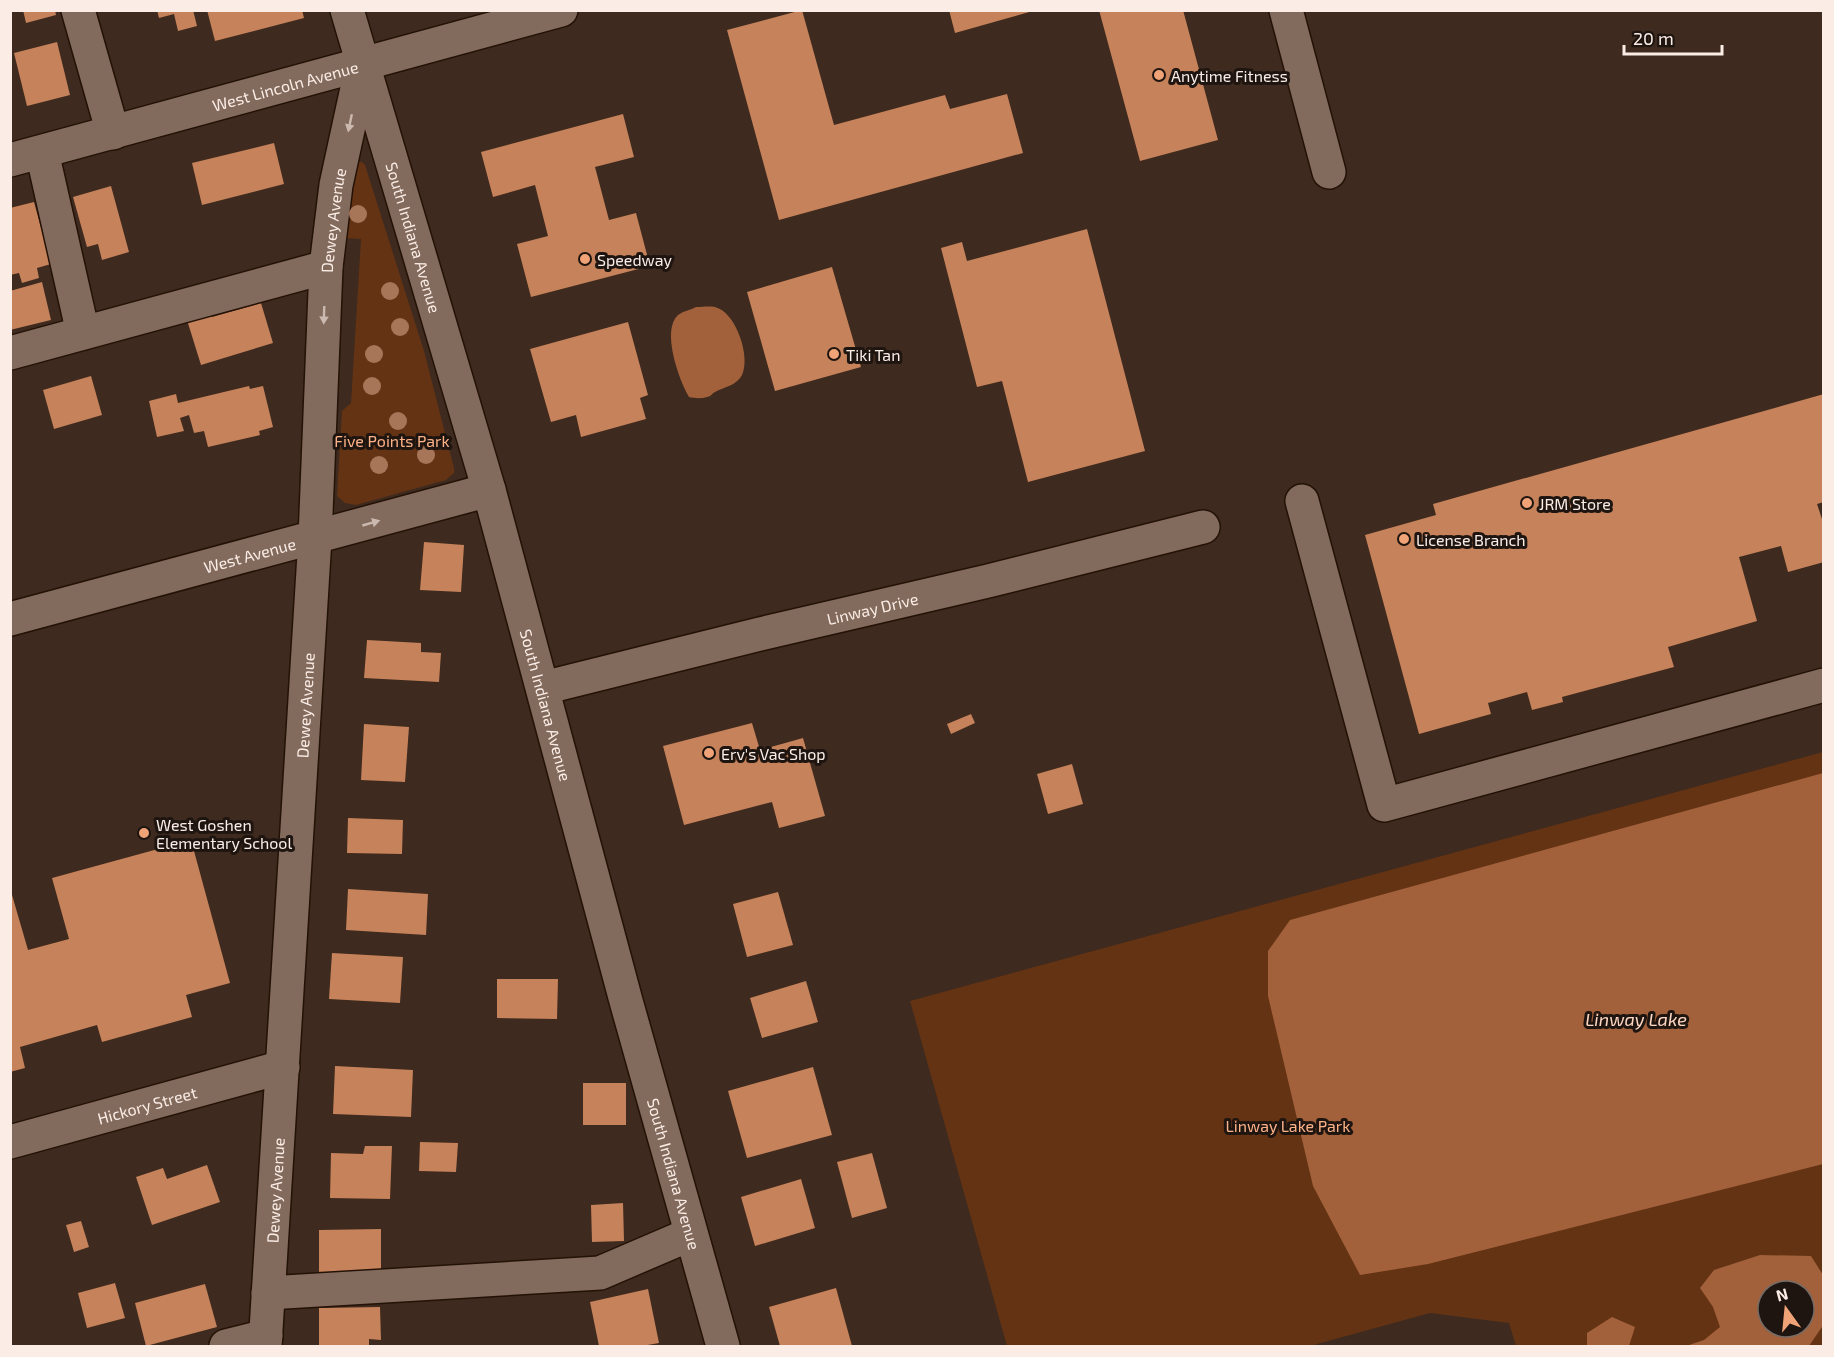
<svg xmlns="http://www.w3.org/2000/svg" width="1834" height="1357" font-family="'Exo 2',sans-serif">
<rect width="100%" height="100%" fill="#3e2a1e"/>
<g fill="#633314" fill-rule="evenodd">
<polygon points="357,162 362,162 365,165 424,351 454,468 454,473 446,480 356,505 345,503 337,496 342,411 351,403 361,239 342,238"/>
<path d="M1823,752V1346H1516L1509,1323L1430,1313L1310,1346H1007L910,1001ZM1768,1291H1804V1327H1768Z"/>
</g>
<g fill="#a2613a" fill-rule="evenodd">
<path d="M696,307C702,307 710,306 715,307C736,312 751,357 742,375C736,386 724,387 715,392C710,395 712,396 707,397C701,399 694,398 689,397C679,380 661,330 678,315C683,311 691,310 696,307Z"/>
<polygon points="1823,773 1823,1164 1428,1264 1360,1275 1313,1186 1268,996 1268,951 1290,920"/>
<path d="M1760,1255L1811,1256L1823,1275L1824,1324L1809,1346H1686L1704,1340L1720,1327L1713,1307L1700,1288L1714,1270ZM1768,1291H1804V1327H1768Z"/>
<polygon points="1612,1317 1635,1327 1629,1346 1587,1346 1587,1333"/>
</g>
<g fill="#c6825a">
<polygon points="23,10 55,10 56,15 26,23"/>
<polygon points="157,10 193,10 197,26 178,31 174,14 159,18"/>
<polygon points="207,10 302,10 304,18 215,41"/>
<polygon points="802,10 834,125 945,95 950,109 1007,94 1023,153 779,220 727,30"/>
<polygon points="949,10 1033,10 1033,11 955,33"/>
<polygon points="1099,10 1183,10 1218,140 1140,161"/>
<polygon points="57,42 70,95 27,106 14,53"/>
<polygon points="623,114 634,157 595,167 609,220 636,213 650,266 531,297 517,244 548,236 535,185 493,197 481,152"/>
<polygon points="274,143 284,184 202,205 192,163"/>
<polygon points="111,186 129,252 102,260 98,244 87,247 73,197"/>
<polygon points="34,202 51,264 37,268 39,278 22,283 19,273 10,275 10,208"/>
<polygon points="1087,229 1145,451 1028,482 1002,381 977,387 941,248 962,242 967,261"/>
<polygon points="832,267 861,367 775,391 747,292"/>
<polygon points="42,282 51,320 10,330 10,291"/>
<polygon points="261,303 273,343 201,365 187,320 211,313 212,317"/>
<polygon points="628,322 648,395 640,398 646,419 581,437 576,415 551,422 530,349"/>
<polygon points="91,376 102,415 54,429 43,390"/>
<polygon points="249,386 250,389 263,386 273,427 259,431 260,435 208,447 204,431 194,433 189,415 180,418 184,431 157,437 149,401 176,394 178,403"/>
<polygon points="1824,394 1824,502 1817,504 1824,525 1824,562 1788,572 1781,546 1739,557 1757,621 1668,647 1674,667 1562,697 1563,702 1532,710 1527,692 1488,703 1491,714 1419,734 1365,535 1436,515 1433,504"/>
<polygon points="424,542 464,545 461,592 420,590"/>
<polygon points="367,640 421,643 421,652 441,653 439,682 364,678"/>
<polygon points="971,714 975,723 951,734 947,724"/>
<polygon points="752,723 760,750 803,738 825,816 779,828 772,802 684,825 663,746"/>
<polygon points="364,724 409,727 405,782 361,780"/>
<polygon points="1072,764 1083,804 1048,814 1037,774"/>
<polygon points="348,818 403,820 402,854 347,853"/>
<polygon points="191,840 230,983 186,995 192,1017 102,1042 97,1025 20,1047 25,1068 10,1072 10,888 28,950 69,939 52,878"/>
<polygon points="348,889 428,894 426,935 346,930"/>
<polygon points="778,892 793,945 747,957 733,904"/>
<polygon points="332,953 403,957 400,1003 329,999"/>
<polygon points="497,979 558,979 557,1019 497,1018"/>
<polygon points="806,981 818,1022 762,1038 750,998"/>
<polygon points="335,1066 413,1070 411,1117 333,1114"/>
<polygon points="813,1067 832,1135 747,1158 728,1091"/>
<rect x="583" y="1083" width="43" height="42"/>
<polygon points="420,1142 458,1143 456,1172 419,1171"/>
<polygon points="365,1146 392,1146 390,1199 330,1198 331,1153 363,1154"/>
<polygon points="872,1153 887,1208 852,1218 837,1162"/>
<polygon points="207,1165 220,1202 152,1225 136,1177 163,1168 167,1179"/>
<polygon points="801,1179 815,1228 755,1246 741,1197"/>
<polygon points="623,1203 624,1241 592,1242 591,1205"/>
<polygon points="81,1221 89,1247 74,1252 66,1225"/>
<polygon points="381,1229 381,1276 319,1276 319,1230"/>
<polygon points="115,1283 125,1318 87,1328 78,1293"/>
<polygon points="205,1284 217,1327 146,1346 135,1303"/>
<polygon points="836,1288 852,1346 780,1346 769,1307"/>
<polygon points="648,1289 659,1343 642,1346 599,1346 590,1302"/>
<polygon points="380,1307 381,1340 369,1339 369,1346 319,1346 319,1308"/>
</g>
<g fill="none" stroke-linecap="round" stroke-linejoin="round">
<defs>
<g id="minor">
<polyline points="78,10 113,133"/>
<path id="s1" d="M347,10L489,490L626,1001L723,1346"/>
<polyline points="1286,10 1329,172"/>
<polyline points="42,152 83,333"/>
<path id="s2" d="M10,160L561,10"/>
<polyline points="10,353 326,267"/>
<polyline points="1302,501 1384,805 1824,685"/>
<path id="s3" d="M10,619L489,490"/>
<path id="s4" d="M543,688L760,634L988,581L1203,527"/>
<path id="s5" d="M10,1142L283,1067"/>
<polyline points="268,1293 600,1273 691,1234"/>
<polyline points="226,1346 266,1336"/>
<path id="s6" d="M265,1346L315,538L326,267L336,185L361,70"/>
</g>
</defs>
<use href="#minor" stroke="#241207" stroke-width="36"/>
<use href="#minor" stroke="#826a5d" stroke-width="33"/>
</g>
<g fill="#a77558">
<circle cx="358" cy="214" r="9"/>
<circle cx="390" cy="291" r="9"/>
<circle cx="400" cy="327" r="9"/>
<circle cx="374" cy="354" r="9"/>
<circle cx="372" cy="386" r="9"/>
<circle cx="398" cy="421" r="9"/>
<circle cx="426" cy="455" r="9"/>
<circle cx="379" cy="465" r="9"/>
</g>
<defs><path id="oneway-solid" d="M-6-.8H1V-3.2L6.5 0L1 3.2V.8H-6Z" transform="scale(1.5)"/></defs>
<g fill="#cbb9af">
<use href="#oneway-solid" transform="translate(350 123) rotate(102)"/>
<use href="#oneway-solid" transform="translate(324 315) rotate(92)"/>
<use href="#oneway-solid" transform="translate(371 523) rotate(-16)"/>
</g>
<g fill="#efa377" stroke="#1e1510" stroke-width="2">
<circle cx="1159" cy="75" r="6"/>
<circle cx="585" cy="259" r="6"/>
<circle cx="834" cy="354" r="6"/>
<circle cx="1527" cy="503" r="6"/>
<circle cx="1404" cy="539" r="6"/>
<circle cx="709" cy="753" r="6"/>
<circle cx="144" cy="833" r="6"/>
</g>
<g text-anchor="middle" dominant-baseline="central" stroke-width="6" stroke-linejoin="round" paint-order="stroke">
<g font-size="16" fill="#fbede6" stroke="#1e1510" text-anchor="start">
<text x="1171" y="75">Anytime Fitness</text>
<text x="597" y="259">Speedway</text>
<text x="846" y="354">Tiki Tan</text>
<text x="1539" y="503">JRM Store</text>
<text x="1416" y="539">License Branch</text>
<text x="721" y="753">Erv's Vac Shop</text>
<text x="156" y="824">West Goshen<tspan x="156" dy="18">Elementary School</tspan></text>
</g>
<g font-size="16" fill="#fbede6" stroke="#1e1510">
<text stroke="none"><textPath href="#s2" startOffset="285">West Lincoln Avenue</textPath></text>
<text stroke="none"><textPath href="#s6" startOffset="1128">Dewey Avenue</textPath></text>
<text stroke="none"><textPath href="#s1" startOffset="237">South Indiana Avenue</textPath></text>
<text stroke="none"><textPath href="#s3" startOffset="248">West Avenue</textPath></text>
<text stroke="none"><textPath href="#s4" startOffset="339">Linway Drive</textPath></text>
<text stroke="none"><textPath href="#s6" startOffset="642">Dewey Avenue</textPath></text>
<text stroke="none"><textPath href="#s1" startOffset="723">South Indiana Avenue</textPath></text>
<text stroke="none"><textPath href="#s5" startOffset="142">Hickory Street</textPath></text>
<text stroke="none"><textPath href="#s1" startOffset="1209">South Indiana Avenue</textPath></text>
<text stroke="none"><textPath href="#s6" startOffset="156">Dewey Avenue</textPath></text>
</g>
<g font-size="16" fill="#fdb287" stroke="#1e1510">
<text x="392" y="440">Five Points Park</text>
<text x="1288" y="1125">Linway Lake Park</text>
</g>
<g font-size="18" font-style="italic" fill="#fed7c2" stroke="#1e1510">
<text x="1636" y="1019">Linway Lake</text>
</g>
</g>
<rect width="1834" height="1357" fill="none" stroke="#fbede6" stroke-width="24"/>
<g transform="translate(1786 1309) rotate(345)"><circle r="28" fill="#1e1510" stroke="#766b66" stroke-width="1.5"/>
<path d="M0-4.5L10 22L0 15L-10 22Z" fill="#efa377"/>
<text y="-9" font-size="16" font-weight="bold" text-anchor="middle" fill="#fbede6">N</text>
</g>
<path d="M1624 45v9h98v-9" fill="none" stroke="#fbede6" stroke-width="3"/>
<text x="1633" y="45" font-size="18" fill="#fbede6" stroke="#1e1510" stroke-width="4.5" paint-order="stroke">20 m</text>
</svg>
